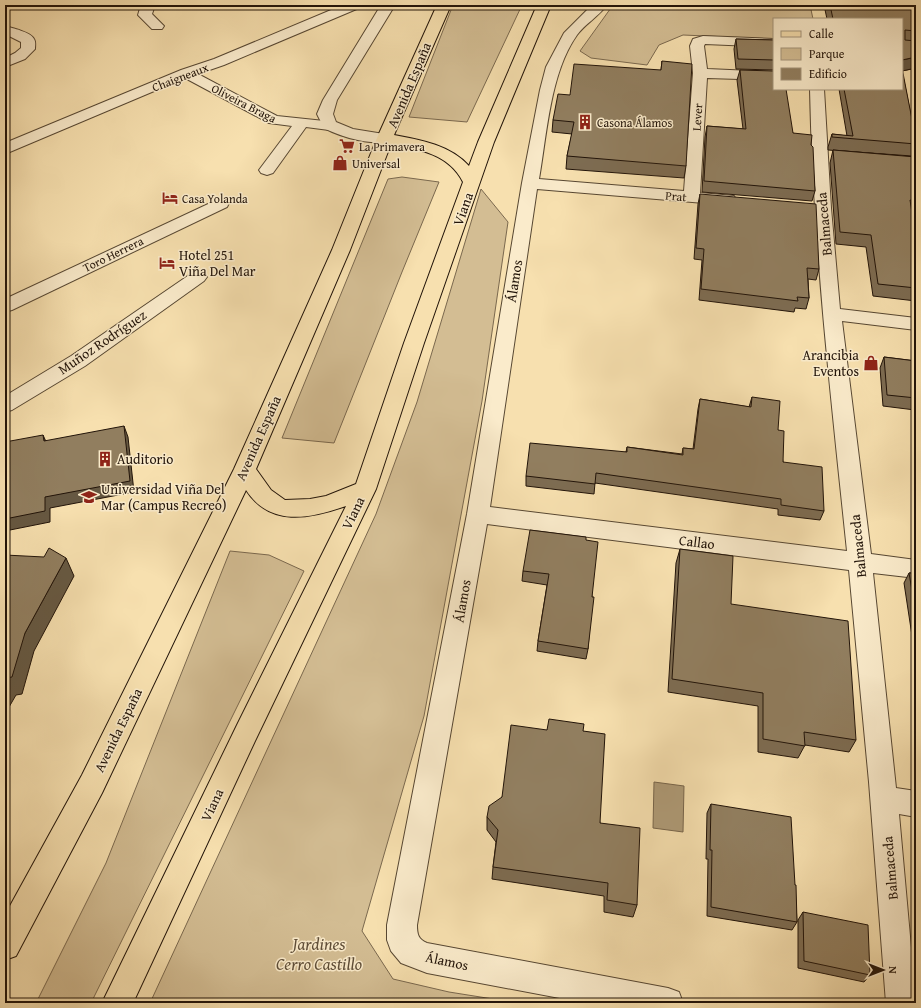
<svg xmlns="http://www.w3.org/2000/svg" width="921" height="1008" font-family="'Gentium Book Plus',serif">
<rect width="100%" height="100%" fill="#f7e0af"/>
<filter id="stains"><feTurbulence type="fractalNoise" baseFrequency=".005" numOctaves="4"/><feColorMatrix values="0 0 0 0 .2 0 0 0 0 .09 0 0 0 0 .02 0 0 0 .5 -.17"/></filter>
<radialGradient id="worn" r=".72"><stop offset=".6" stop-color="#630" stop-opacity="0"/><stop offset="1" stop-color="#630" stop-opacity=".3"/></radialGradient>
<g fill="#d3bd93" stroke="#7a684e">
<polygon points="453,5 522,5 467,122 409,117"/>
<polygon points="613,5 810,5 813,19 774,19 774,39 683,35 659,45 647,65 591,58 580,51"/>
<polygon points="402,177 439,182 402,272 334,443 282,438 388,179"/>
<polygon points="481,189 508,222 482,401 424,716 362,931 393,979 449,992 518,1003 150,1003 376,514 417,402"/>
<polygon points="230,551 269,555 304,571 91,1003 36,1003 106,863"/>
</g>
<polygon fill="#af9b77" stroke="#77654b" points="654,782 684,786 683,832 653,828"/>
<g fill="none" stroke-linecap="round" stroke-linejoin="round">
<defs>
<g id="minor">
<polygon points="141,5 155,5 152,14 164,26 162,29 152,29 138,15"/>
<polygon points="343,5 361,5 359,8 224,65 198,74 277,116 334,122 337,125 334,128 329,130 306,127 273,173 267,175 261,173 259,170 292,126 269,123 185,78 5,154 5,143 181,70 214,59"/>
<path d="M592,5H607C598,17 585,24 577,35C550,73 547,134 539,179L684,191L693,73L690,46L693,39L703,36L774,39V47L705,44L704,46L707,69L774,72V80L707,78L700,193L734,196L736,200L734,204L728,205L537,189L490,507L847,551C831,397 813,244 810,89H824L831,208L840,309L916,318V330L842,321L871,554L916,560V578L873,573L896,788L916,791V817L899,814L916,1003H886L869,782L849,570L487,524L417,925C417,934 418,939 427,943L668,988L679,992L683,1003H586L427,973L401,963L391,951L387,940V925L467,514L522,183L540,90L546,67L564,33Z"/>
<path d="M5,26C12,28 31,32 34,39C36,42 35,46 35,49L25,59L5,67V58L15,53L21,48V42L5,34Z"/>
<polygon points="221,198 227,199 229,203 227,207 12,310 5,312 5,299"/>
<polygon points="198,271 204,273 207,277 204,281 85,366 12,410 5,412 5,396 71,356 192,273"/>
</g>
<path id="tertiary" d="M381,5H395L337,100L333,114L336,122L353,129L390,135L393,138L390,141C372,146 341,137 324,128L317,114L323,100Z"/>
<path id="primary" d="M437,5H451L394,135C421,140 450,145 469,166L478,142L537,5H551L494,142L424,343L376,489L255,741L133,1003H102L237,725L346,506C309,519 270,527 246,490L102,793L16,956L5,960V915L82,775L234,469L332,250L377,138ZM391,144C419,149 449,154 463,182L404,343L356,484L326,496L310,499L285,500L271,490L256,469L350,250Z"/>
</defs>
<use href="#minor" stroke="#574732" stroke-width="2"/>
<use href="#tertiary" stroke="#574732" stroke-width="2"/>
<use href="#primary" stroke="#221409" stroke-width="2"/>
<use href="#minor" fill="#faebcb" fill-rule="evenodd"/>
<use href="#tertiary" fill="#faebcb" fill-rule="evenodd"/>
<use href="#primary" fill="#f7e0af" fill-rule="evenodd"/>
</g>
<g fill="#7d6c52" stroke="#221409">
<polygon points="824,5 916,5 916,68 902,71 916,140 916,146 912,156 828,150 828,147 832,134 847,136 839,89 902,89 902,19 827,19"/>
<polygon points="736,39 774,40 774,70 736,69 734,49"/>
<polygon points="662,61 686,166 684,178 566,169 567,156 572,134 552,132 553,120 570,95 661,70"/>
<polygon points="740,70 793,133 811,145 815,191 812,201 702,192 705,137 707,126 743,129 737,80"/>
<polygon points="833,150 916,157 916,214 912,213 916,237 916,301 873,296 866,247 836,244 830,163"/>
<polygon points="700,194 819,269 816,280 808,279 809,298 806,309 795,308 794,312 699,300 702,260 694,259 698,204"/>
<polygon points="884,357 916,361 916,409 915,410 883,406 880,368"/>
<polygon points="752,397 778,430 783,462 824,511 820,520 778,515 778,509 595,483 594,494 526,486 526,476 626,452 627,447 682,454 683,448 693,449 698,409 700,399 749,407"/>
<polygon points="586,540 592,597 588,649 586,659 537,651 538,641 547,585 522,581 523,571"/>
<polygon points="680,549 856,740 849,752 805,745 798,758 758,752 758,706 668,692 676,563"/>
<polygon points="909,573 916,573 916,662 904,583"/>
<polygon points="916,668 916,680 915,670"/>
<polygon points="547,730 583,731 600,823 637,905 633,917 604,912 604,896 492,879 493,867 496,842 487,830 487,817 502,797"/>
<polygon points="711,804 795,885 797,922 792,930 707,916 708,859 706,859 707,813"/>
<polygon points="803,912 870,975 864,982 798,968 798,920"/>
</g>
<g fill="#665842" stroke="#221409">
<polygon points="916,57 916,68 902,71 902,60"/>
<polygon points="124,426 128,437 134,492 50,508 50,522 5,531 5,519 45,497"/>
<polygon points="43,435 48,446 44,441"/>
<polygon points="66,558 74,576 34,651 22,694 16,695 5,714 5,679 25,633"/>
</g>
<g fill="#917e5f" stroke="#221409">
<polygon points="830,5 916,5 916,31 905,30 905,40 916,41 916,57 902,60 902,19 833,19"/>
<polygon points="736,39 774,40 774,60 738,59"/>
<polygon points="662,61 692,64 686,166 567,156 574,122 553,120 558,94 570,95 574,64 661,70"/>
<polygon points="902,68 916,140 916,144 832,137 832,134 853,136 844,89 902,89"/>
<polygon points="740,70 774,71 774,89 786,89 793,133 812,135 811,145 813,147 815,191 704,181 707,126 746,129"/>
<polygon points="833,150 916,157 916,201 910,200 916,237 916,288 878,284 871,235 840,232"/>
<polygon points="700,194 816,204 819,269 807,268 809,298 797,297 798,301 701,289 704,249 696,248"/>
<polygon points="884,357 916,361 916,398 887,395"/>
<polygon points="752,397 780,401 778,430 784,431 783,462 822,467 824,511 781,505 781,499 596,473 595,484 526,476 530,443 627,452 627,447 683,455 683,448 694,449 700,399 751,407"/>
<polygon points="124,426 130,481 45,497 45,511 5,519 5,442 43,435 44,441"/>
<polygon points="530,530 586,537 586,540 598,542 592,597 594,597 588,649 538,641 549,574 523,571"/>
<polygon points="49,548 66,558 25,633 12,677 6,678 5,679 5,555 44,557"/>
<polygon points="680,549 733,556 731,604 848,621 856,740 804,732 805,746 763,739 763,693 672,679"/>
<polygon points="909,573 916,573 916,614"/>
<polygon points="549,719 584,724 583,731 605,734 600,823 640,828 637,905 607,900 608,883 493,867 498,830 487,817 489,806 502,797 511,725 547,730"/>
<polygon points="711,804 791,817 795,885 796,885 797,922 711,907 712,850 710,850"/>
<polygon points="803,912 868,925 870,975 804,961"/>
</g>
<defs>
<symbol id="building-bare" viewBox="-9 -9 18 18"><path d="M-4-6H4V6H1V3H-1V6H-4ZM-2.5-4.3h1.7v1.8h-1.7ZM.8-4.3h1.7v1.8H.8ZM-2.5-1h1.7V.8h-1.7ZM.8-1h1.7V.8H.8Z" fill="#8f2418" stroke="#faebcb" stroke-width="2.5" paint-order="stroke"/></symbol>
<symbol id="supermarket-bare" viewBox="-9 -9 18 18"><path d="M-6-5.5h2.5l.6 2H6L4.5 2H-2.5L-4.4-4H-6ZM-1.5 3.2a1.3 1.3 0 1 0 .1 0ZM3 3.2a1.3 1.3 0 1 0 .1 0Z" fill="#8f2418" stroke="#faebcb" stroke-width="2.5" paint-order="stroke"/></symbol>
<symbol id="shop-bare" viewBox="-9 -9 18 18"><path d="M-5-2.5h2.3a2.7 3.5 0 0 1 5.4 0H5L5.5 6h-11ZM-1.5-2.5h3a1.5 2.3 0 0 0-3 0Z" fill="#8f2418" stroke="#faebcb" stroke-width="2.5" paint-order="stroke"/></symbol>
<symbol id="hotel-bare" viewBox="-9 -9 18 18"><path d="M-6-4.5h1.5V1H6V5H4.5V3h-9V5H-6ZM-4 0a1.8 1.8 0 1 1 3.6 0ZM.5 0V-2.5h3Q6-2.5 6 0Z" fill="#8f2418" stroke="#faebcb" stroke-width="2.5" paint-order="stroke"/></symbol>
<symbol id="university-bare" viewBox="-9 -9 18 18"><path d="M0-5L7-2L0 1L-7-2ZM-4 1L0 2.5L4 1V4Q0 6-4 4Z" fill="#8f2418" stroke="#faebcb" stroke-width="2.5" paint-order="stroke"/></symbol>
</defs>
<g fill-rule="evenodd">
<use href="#building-bare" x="574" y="111" width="22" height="22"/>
<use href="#supermarket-bare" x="336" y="135" width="22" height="22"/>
<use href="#shop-bare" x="329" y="152" width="22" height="22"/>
<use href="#hotel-bare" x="159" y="187" width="22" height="22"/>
<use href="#hotel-bare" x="156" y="252" width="22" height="22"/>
<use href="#shop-bare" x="860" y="352" width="22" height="22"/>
<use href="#building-bare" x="94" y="448" width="22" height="22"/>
<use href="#university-bare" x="78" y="486" width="22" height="22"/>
</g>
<g text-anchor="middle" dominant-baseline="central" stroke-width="3" stroke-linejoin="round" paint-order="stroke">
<g font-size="12" fill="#221409" stroke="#faebcb">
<text transform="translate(180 77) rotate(-21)">Chaigneaux</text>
<text transform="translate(244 103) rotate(27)">Oliveira Braga</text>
<text transform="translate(697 117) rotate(-86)">Lever</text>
<text transform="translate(676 196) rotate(5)">Prat</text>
<text transform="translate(113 254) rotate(-26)">Toro Herrera</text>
</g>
<g font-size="12" fill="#221409" stroke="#faebcb" text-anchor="start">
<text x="597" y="122">Casona Álamos</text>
<text x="359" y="146">La Primavera</text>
<text x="352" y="163">Universal</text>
<text x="182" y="198">Casa Yolanda</text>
</g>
<g font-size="14" fill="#221409" stroke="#faebcb">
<text transform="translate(409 85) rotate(-67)">Avenida España</text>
<text transform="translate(463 209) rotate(-70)">Viana</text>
<text transform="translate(824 224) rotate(-95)">Balmaceda</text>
<text transform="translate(514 281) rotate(-81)">Álamos</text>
<text transform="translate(102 342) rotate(-34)">Muñoz Rodríguez</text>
<text transform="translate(258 438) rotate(-66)">Avenida España</text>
<text transform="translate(353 513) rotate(-64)">Viana</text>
<text transform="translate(697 542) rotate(7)">Callao</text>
<text transform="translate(858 546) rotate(-96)">Balmaceda</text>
<text transform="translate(462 601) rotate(-80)">Álamos</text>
<text transform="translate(118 730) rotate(-64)">Avenida España</text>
<text transform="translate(212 805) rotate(-65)">Viana</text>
<text transform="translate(890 868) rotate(-95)">Balmaceda</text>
<text transform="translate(447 961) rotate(12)">Álamos</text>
</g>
<g font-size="14" fill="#221409" stroke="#faebcb" text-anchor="start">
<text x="179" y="255">Hotel 251<tspan x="179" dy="16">Viña Del Mar</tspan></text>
<text x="859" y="355" text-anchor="end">Arancibia<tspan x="859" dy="16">Eventos</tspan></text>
<text x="117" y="459">Auditorio</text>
<text x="101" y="489">Universidad Viña Del<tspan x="101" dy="16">Mar (Campus Recreo)</tspan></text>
</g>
<g font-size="17" font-style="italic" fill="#604f39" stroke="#faebcb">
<text x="319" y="943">Jardines<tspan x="319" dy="20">Cerro Castillo</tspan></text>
</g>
</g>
<rect width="921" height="1008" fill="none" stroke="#f7e0af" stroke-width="20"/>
<rect x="6" y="6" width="909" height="996" fill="none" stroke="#221409" stroke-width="2"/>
<rect x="10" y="10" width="901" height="988" fill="none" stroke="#221409"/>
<rect x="773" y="18" width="130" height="72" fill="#faebcb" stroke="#a4957d"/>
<rect x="781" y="31" width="20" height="6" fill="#f7e0af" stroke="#a4957d"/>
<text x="809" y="38" font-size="12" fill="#221409">Calle</text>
<rect x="781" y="48" width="20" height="12" fill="#d3bd93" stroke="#a4957d"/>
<text x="809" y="58" font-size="12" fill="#221409">Parque</text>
<rect x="781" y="68" width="20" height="12" fill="#917e5f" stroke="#a4957d"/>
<text x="809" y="78" font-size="12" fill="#221409">Edificio</text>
<g transform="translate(883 970) rotate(90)" stroke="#faebcb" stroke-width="3" paint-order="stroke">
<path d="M0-3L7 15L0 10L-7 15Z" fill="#221409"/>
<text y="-6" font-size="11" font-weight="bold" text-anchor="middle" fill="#221409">N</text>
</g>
<rect width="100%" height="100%" filter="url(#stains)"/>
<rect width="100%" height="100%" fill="url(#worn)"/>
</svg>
